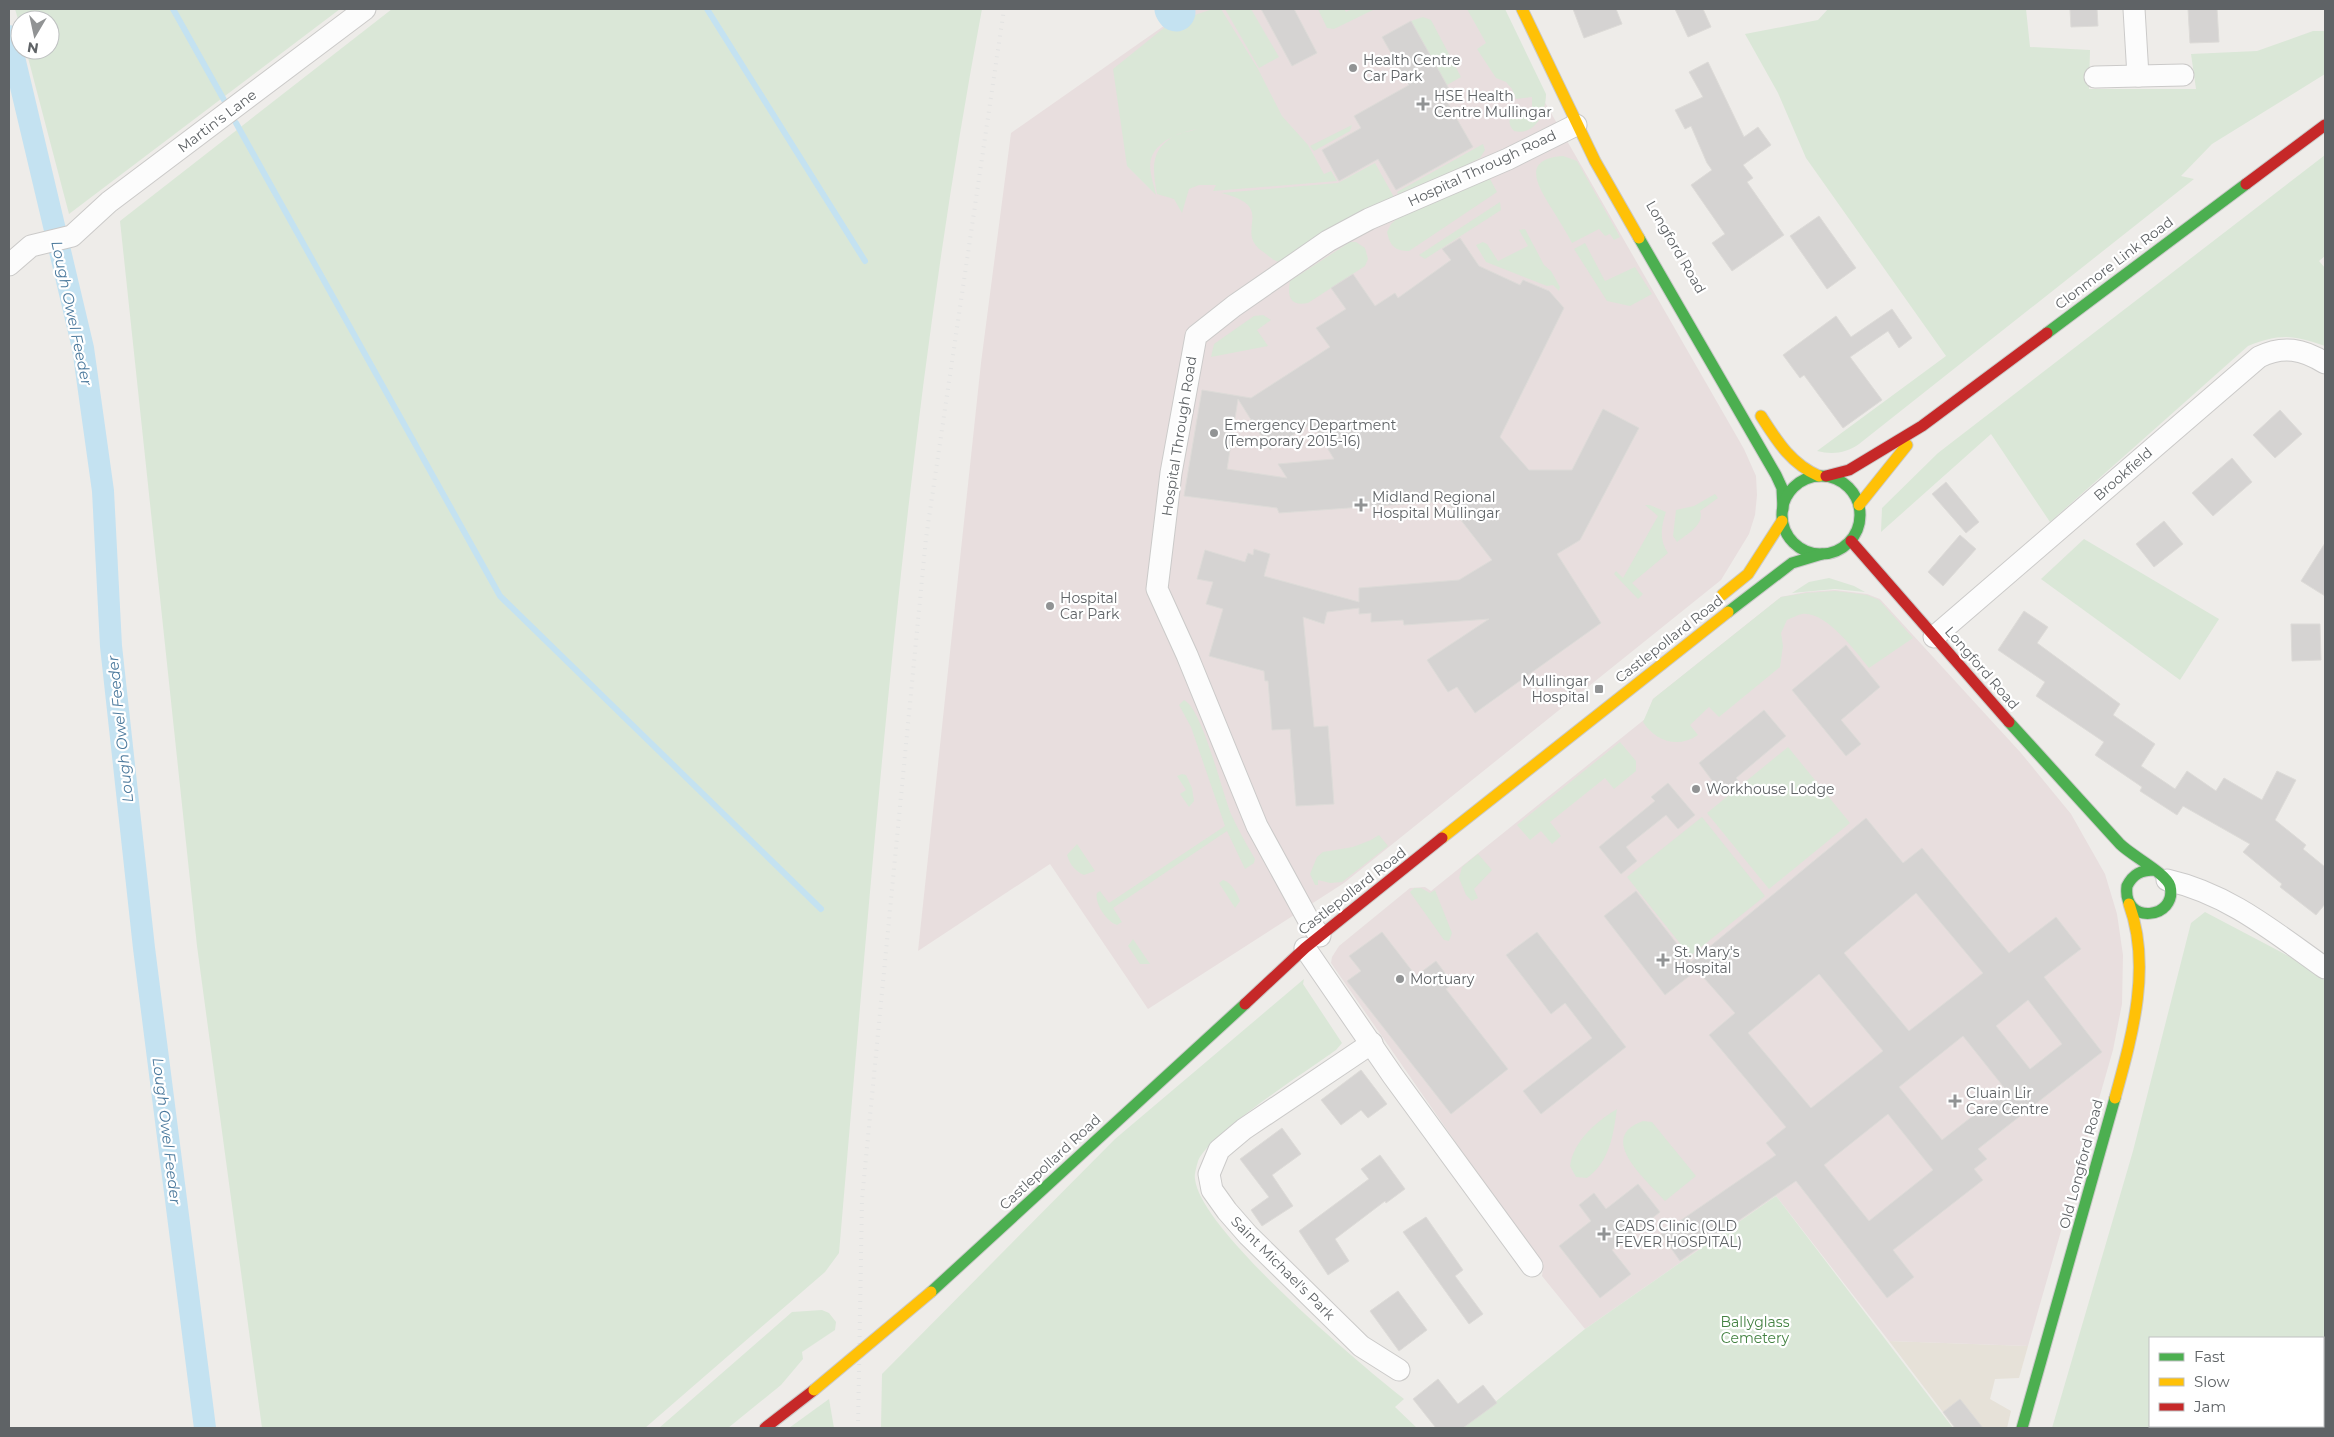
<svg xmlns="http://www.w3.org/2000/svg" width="2334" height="1437" font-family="Montserrat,sans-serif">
<rect width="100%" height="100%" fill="#eeece9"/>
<polygon fill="#e6e1d8" points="1889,1341 2028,1346 2019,1378 1995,1379 1990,1399 2011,1411 2007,1428 1955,1428"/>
<g fill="#e8dede">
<polygon points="1159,9 1497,9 1543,99 1744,449 1756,476 1757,495 1755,515 1749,534 1721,580 1344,883 1148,1009 1050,864 918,951 981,363 1011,133 1168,23"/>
<polygon points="1835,590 1867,594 1880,599 2021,753 2071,814 2105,874 2117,914 2123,955 2122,1004 2113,1050 2028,1346 1889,1341 1776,1196 1585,1329 1542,1276 1543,1268 1331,963 1332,957 1339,946 1410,888 1425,887 1431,891 1645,719 1653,699 1781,597 1806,592"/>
</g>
<g fill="#dae7d7" fill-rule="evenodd">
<polygon points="15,9 340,9 69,214 26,50 50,50 50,20 20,20 20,26"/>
<path d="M392,9H982C905,419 875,837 839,1253L825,1272L645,1428H262L197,946L120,221Z"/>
<path d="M1213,9H1221L1258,69L1282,116L1308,145L1324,174L1331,171L1337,181L1213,191L1216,185H1199L1189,189L1182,213L1174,199L1157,194C1152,167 1150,148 1178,134C1184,132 1192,131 1197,129C1180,132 1156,141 1151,159C1148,170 1154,184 1156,195L1127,166L1113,69L1170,23Z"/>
<polygon points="1225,9 1251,9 1279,57 1259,68"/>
<polygon points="1318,9 1344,9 1346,12 1352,9 1373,10 1334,29 1327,28"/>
<path d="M1467,9H1505L1546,94C1546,112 1536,136 1514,131C1509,126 1508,121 1512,114L1532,111V97L1516,99L1512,89L1506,82L1496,78L1477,49L1486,43Z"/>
<path d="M1828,9H2026L2030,47L2090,50L2089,89H2196L2191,54L2257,51L2313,31H2325V74L2212,144L2181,176L2194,179L1859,444C1846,453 1833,455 1817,451L1946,356L1806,158L1778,93L1745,34L1818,20Z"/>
<polygon points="1423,17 1431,20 1461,77 1447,85 1411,21"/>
<polygon points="1352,125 1350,131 1314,151 1310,146"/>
<polygon points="1483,144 1485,150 1480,158 1401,199 1397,192"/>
<path d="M2325,155V256L2319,261L2325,268V346C2293,335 2280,333 2248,346L2050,522L1991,434L1881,532L1882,508L1938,453Z"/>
<path d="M1563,156L1577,161L1620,237L1614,240L1610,234L1605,236L1599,229L1572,243C1566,232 1559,220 1552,209C1537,185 1521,159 1563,156Z"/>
<path d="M1375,163L1395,199L1279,262C1272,260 1268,255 1262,251C1233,230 1279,207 1221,193L1338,183Z"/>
<path d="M1490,179L1497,192L1409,251C1395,251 1390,246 1387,232L1391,224L1399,217L1471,185Z"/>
<polygon points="1500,202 1501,210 1425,259 1419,255"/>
<polygon points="1525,229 1544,265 1551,271 1560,287 1559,291 1553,285 1547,286 1486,262 1476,245 1483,242 1487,244 1498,261 1528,246 1519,230"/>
<path d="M1350,242H1356L1365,248L1368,259L1365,266L1308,303C1290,307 1287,296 1290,281Z"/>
<polygon points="1585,243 1605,281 1635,267 1652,294 1630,306 1607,301 1574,249"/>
<polygon points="1263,315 1271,320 1257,330 1268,346 1211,357 1214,344 1254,316"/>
<path d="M1715,494L1718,498L1700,511C1705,525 1686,535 1677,542L1673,536L1676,510L1694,506Z"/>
<path d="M1645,505H1650L1666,512C1661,526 1659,540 1668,553L1632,583L1643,594L1638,599L1614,574L1616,571L1623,578L1658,516Z"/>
<polygon points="2084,539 2219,619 2180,680 2041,579"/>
<polygon points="1829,578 1854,586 1865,592 1835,589 1792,593 1809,582"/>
<path d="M1835,591L1867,595L1879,600L1913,638L1869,668C1855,651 1826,611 1802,614C1797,615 1792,618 1787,620L1781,633L1783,646L1780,667L1719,717L1709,707L1690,725L1698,735C1678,749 1655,741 1643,722L1653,699L1781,597L1806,593Z"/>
<path d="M1184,700C1202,708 1222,792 1231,814C1238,829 1246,844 1255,859L1254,863L1245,869L1227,831L1113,908L1122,922L1117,925C1107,922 1094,903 1097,893L1100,891L1109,903L1225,826L1191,727L1179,705Z"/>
<polygon points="1620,742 1636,761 1636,771 1614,789 1605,778 1550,822 1561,836 1552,844 1541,831 1530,840 1517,825"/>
<polygon points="1788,747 1850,823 1769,889 1707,813"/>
<polygon points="1182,774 1186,775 1192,788 1194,801 1189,807 1180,794 1186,790 1177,776"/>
<polygon points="1702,817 1765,896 1690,956 1627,877"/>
<polygon points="1379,835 1388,846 1342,882 1330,883 1318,880 1318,885 1315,885 1310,874 1317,857 1323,852 1353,847 1371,840"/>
<path d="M1077,844L1095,871L1084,875C1075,871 1070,865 1067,855Z"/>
<polygon points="1478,854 1492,870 1474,889 1478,898 1472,901 1466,895 1459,878 1462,867"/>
<path d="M1223,880C1231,882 1237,893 1240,901L1235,908L1219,883Z"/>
<polygon points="1414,888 1421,888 1430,893 1435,890 1452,933 1449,941 1444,940 1410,892"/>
<path d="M2205,912L2311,968L2325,981V1428H2052L2133,1151L2191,923ZM2150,1338H2323V1426H2150Z"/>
<polygon points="1133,939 1150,964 1140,964 1128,946"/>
<path d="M1304,979L1303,984L1342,1043L1336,1050C1307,1071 1210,1133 1198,1161C1197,1165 1194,1175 1195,1179C1200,1230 1361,1365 1404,1399L1395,1407L1417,1428H881L882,1374L1115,1139Z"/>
<path d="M1617,1109C1613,1136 1610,1161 1587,1178L1576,1177L1570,1166C1574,1140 1596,1122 1617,1109Z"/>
<path d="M1643,1121L1652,1122L1696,1176L1665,1201C1647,1180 1595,1138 1643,1121Z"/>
<polygon points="1776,1196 1953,1428 1463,1428 1585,1329"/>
<polygon points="822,1310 829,1313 836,1322 835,1330 802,1352 803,1359 781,1385 728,1428 659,1428 792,1312"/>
<polygon points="829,1399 834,1428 789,1428"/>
</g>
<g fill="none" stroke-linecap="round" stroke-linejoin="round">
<g stroke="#c4e2f1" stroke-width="6">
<polyline points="173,9 224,100"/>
<polyline points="707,9 865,261"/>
<polyline points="236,123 500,596 821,909"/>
</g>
<polyline stroke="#c4e2f1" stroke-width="22" points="9,36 83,348 103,491 111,646 144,948 205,1428"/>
<polyline stroke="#c4e2f1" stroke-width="39" points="1174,9 1176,12"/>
</g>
<g fill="#d5d3d2" stroke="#dddbd8" fill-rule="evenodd">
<polygon points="1261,9 1294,9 1317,53 1292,66"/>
<polygon points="1573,9 1616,9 1622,24 1584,38"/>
<polygon points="1675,9 1703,9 1711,27 1688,37"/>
<polygon points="2070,9 2097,9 2098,26 2071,27"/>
<polygon points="2188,9 2217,9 2219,42 2190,43"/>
<polygon points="1411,21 1453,96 1446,100 1473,147 1396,190 1378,159 1339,181 1322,150 1361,128 1354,116 1409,85 1382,37"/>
<polygon points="1708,62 1744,137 1758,127 1771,145 1743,165 1753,178 1747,182 1784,235 1732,271 1712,243 1725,234 1691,185 1712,170 1707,163 1691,126 1685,129 1675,110 1703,97 1689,72"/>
<polygon points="1819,216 1856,268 1827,289 1790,236"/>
<path d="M1460,238L1479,266L1520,285L1523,280L1549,291L1564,308L1500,437L1529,470H1572L1603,409L1639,428L1580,540L1557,554L1601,623L1475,713L1457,687L1448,692L1427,660L1489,619L1404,625L1403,620L1371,622V613L1359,614V608L1327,612L1324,624L1303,617L1314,727L1328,726L1334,804L1296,806L1290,729L1272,730L1268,681H1265L1264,671L1209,656L1223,609L1206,604L1213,582L1197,579L1205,550L1245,562L1248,553L1253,555L1254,549L1270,554L1264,576L1359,602V588L1459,580L1492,560L1446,501L1279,513L1277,508L1184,496L1202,390L1251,398L1330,347L1316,328L1346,309L1331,288L1353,274L1375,306L1395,293L1398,298L1451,260L1442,249ZM1238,399L1270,450L1312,423L1334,459L1278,464L1287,478L1227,469Z"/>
<polygon points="1892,309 1912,338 1899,348 1888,331 1850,357 1882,400 1843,428 1804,375 1800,378 1783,355 1836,316 1851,337"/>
<polygon points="2280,410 2302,434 2275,458 2253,435"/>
<polygon points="2232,458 2252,482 2213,516 2192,493"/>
<polygon points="1946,482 1979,522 1966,533 1932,494"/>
<polygon points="2164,521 2183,544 2154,567 2136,544"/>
<polygon points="1960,535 1976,549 1943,586 1928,572"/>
<polygon points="2325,543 2325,596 2301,581"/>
<polygon points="2024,611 2048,627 2037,643 2120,704 2113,715 2155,744 2141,766 2175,789 2187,771 2216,791 2224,778 2262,800 2277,771 2296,780 2275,820 2306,845 2303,849 2325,867 2325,904 2316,915 2280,887 2282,884 2243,852 2250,844 2183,806 2177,815 2140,791 2142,787 2095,755 2104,742 2036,696 2045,682 1998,650"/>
<polygon points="2291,624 2320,624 2321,660 2292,661"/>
<polygon points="1846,645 1880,687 1841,720 1861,744 1846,756 1792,690"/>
<polygon points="1764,710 1786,736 1736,778 1739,782 1723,795 1699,763"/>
<polygon points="1668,783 1695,815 1678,829 1666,815 1626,847 1637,861 1621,874 1599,847 1655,801 1651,797"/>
<path d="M1866,818L1903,863L1922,848L2009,953L2056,917L2081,949L2044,977L2102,1052L1978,1149L1987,1159L1974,1169L1983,1180L1893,1250L1914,1277L1887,1298L1796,1181L1680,1261L1661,1234L1776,1155L1766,1143L1786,1127L1709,1035L1735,1013L1697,970L1665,995L1604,916L1636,891L1691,962ZM1916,893L1983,973L1909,1031L1844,953ZM1819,974L1883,1051L1811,1108L1748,1033ZM2028,1000L2062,1044L2030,1069L1996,1026ZM1963,1036L2006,1090L1942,1140L1899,1087ZM1888,1114L1933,1170L1869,1221L1824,1165Z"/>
<polygon points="1382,932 1416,976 1436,961 1453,984 1446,989 1508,1069 1451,1114 1347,981 1361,971 1349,956"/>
<polygon points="1537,932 1626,1047 1541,1114 1523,1091 1592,1038 1565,1003 1551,1014 1506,955"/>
<polygon points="1361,1070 1387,1104 1368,1118 1361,1110 1341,1125 1321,1100"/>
<polygon points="1282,1128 1301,1154 1272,1175 1293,1206 1262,1226 1251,1210 1269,1197 1240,1159"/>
<polygon points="1380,1155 1405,1189 1386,1203 1385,1201 1335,1239 1349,1261 1328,1275 1299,1231 1369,1179 1361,1169"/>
<polygon points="1638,1184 1660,1212 1612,1250 1631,1274 1600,1298 1559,1246 1591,1221 1579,1205 1594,1193 1606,1209"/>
<polygon points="1426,1217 1463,1270 1455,1276 1483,1314 1469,1324 1403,1232"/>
<polygon points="1398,1291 1427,1330 1399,1351 1370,1311"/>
<polygon points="1438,1379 1458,1404 1483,1385 1497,1403 1463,1428 1436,1428 1413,1399"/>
<polygon points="1960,1399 1983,1428 1955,1428 1943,1412"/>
</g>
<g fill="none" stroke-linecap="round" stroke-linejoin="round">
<defs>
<g id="street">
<polyline points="2134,9 2138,76"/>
<polyline points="2095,77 2183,75"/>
<polyline points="9,265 31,246 72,236 109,202 365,9"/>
<path d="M1934,637L2259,357C2283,345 2303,349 2325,363"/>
<path d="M2167,880C2229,894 2274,932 2325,968"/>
<polyline points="1320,936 1309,921 1257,826 1187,655 1157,589 1171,473 1196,336 1234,306 1328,241 1369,219 1508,159 1576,125"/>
<polyline points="1305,948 1393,1076 1532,1266"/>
<polyline points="1372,1043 1244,1129 1219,1150 1209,1174 1212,1190 1227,1211 1248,1235 1361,1346 1399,1370"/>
</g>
<g id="fast">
<polyline points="1639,238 1776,475 1782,488 1783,509"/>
<polyline points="2047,333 2246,184"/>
<circle cx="1821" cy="515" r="39"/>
<polyline points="1728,612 1792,563 1822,554"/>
<path d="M2009,722L2120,844C2132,856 2166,873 2170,886C2178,919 2122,926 2127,886C2133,874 2141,870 2155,870"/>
<polyline points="931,1292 1245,1004"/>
<polyline points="2022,1428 2115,1098"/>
</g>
<g id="slow">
<polyline points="1522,9 1595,161 1639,238"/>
<path d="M1761,416C1777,441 1791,464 1819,476"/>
<polyline points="1859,505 1907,445"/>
<polyline points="1722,595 1748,574 1782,521"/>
<polyline points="1442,838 1728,612"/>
<path d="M2115,1098C2132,1036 2152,967 2129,904"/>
</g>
<g id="jam">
<polyline points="2246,184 2325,125"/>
<polyline points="1826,476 1849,470 1922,426 2047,333"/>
<polyline points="1851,541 2009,722"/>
<polyline points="1245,1004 1305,948 1442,838"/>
<polyline points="765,1428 814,1390"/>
</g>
</defs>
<use href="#street" stroke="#cbcac9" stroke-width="23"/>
<use href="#fast" stroke="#cacac9" stroke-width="13"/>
<use href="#slow" stroke="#cacac9" stroke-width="13"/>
<use href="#jam" stroke="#cacac9" stroke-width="13"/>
<use href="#street" stroke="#fcfcfc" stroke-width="21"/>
<use href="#fast" stroke="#4caf50" stroke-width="11"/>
<use href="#slow" stroke="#ffc107" stroke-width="11"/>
<use href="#jam" stroke="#c62828" stroke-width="11"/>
<polyline stroke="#e3e3e2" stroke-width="4" stroke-dasharray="1 6" stroke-linecap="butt" points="858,1428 862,1199 926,538 1004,9"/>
<defs>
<polyline id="slow-bridge" points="814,1390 931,1292"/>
</defs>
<use href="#slow-bridge" stroke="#cacac9" stroke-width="13" stroke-linecap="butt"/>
<use href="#slow-bridge" stroke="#ffc107" stroke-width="11"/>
</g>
<g fill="#919394" stroke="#fff" stroke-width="2">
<circle cx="1353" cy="68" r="5"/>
<path d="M1420.5 96.5h5v5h5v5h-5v5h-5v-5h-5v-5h5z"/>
<circle cx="1214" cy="433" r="5"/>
<path d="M1358.5 497.5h5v5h5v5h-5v5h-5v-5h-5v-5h5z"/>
<circle cx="1050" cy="606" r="5"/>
<rect x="1594" y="684" width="10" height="10" rx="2.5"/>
<circle cx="1696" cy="789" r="5"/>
<path d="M1660.5 952.5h5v5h5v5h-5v5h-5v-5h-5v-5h5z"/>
<circle cx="1400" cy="979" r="5"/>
<path d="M1952.5 1093.5h5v5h5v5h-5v5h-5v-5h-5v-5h5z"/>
<path d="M1601.5 1226.5h5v5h5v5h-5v5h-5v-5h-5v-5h5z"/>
</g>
<g text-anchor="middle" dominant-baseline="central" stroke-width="4.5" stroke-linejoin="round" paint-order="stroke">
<g font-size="14" fill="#5f6366" stroke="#fff" text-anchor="start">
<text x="1363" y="60">Health Centre<tspan x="1363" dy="16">Car Park</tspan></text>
<text x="1434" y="96">HSE Health<tspan x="1434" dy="16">Centre Mullingar</tspan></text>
<text x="1224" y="425">Emergency Department<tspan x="1224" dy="16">(Temporary 2015-16)</tspan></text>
<text x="1372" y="497">Midland Regional<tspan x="1372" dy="16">Hospital Mullingar</tspan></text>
<text x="1060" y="598">Hospital<tspan x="1060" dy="16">Car Park</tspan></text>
<text x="1589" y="681" text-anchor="end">Mullingar<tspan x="1589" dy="16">Hospital</tspan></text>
<text x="1706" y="789">Workhouse Lodge</text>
<text x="1674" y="952">St. Mary's<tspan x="1674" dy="16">Hospital</tspan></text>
<text x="1410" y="979">Mortuary</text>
<text x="1966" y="1093">Cluain Lir<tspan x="1966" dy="16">Care Centre</tspan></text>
<text x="1615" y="1226">CADS Clinic (OLD<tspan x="1615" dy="16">FEVER HOSPITAL)</tspan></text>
</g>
<g font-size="14" fill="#5f6366" stroke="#fff">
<text transform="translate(217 121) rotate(-37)">Martin's Lane</text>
<text transform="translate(1482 168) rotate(-25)">Hospital Through Road</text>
<text transform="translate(1676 247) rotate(60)">Longford Road</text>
<text transform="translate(2114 263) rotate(-37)">Clonmore Link Road</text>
<text transform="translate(1179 436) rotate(-81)">Hospital Through Road</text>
<text transform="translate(2123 474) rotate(-41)">Brookfield</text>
<text transform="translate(1669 639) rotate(-38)">Castlepollard Road</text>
<text transform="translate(1982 668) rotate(49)">Longford Road</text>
<text transform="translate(1352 891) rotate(-38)">Castlepollard Road</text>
<text transform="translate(1050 1162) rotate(-43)">Castlepollard Road</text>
<text transform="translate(2081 1164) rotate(-75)">Old Longford Road</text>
<text transform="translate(1283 1268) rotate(45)">Saint Michael's Park</text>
</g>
<g font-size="14" fill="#448242" stroke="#fff">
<text x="1755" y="1322">Ballyglass<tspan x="1755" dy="16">Cemetery</tspan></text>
</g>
<g font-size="15" font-style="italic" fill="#4c7a9d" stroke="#fff">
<text transform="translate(72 313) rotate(78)">Lough Owel Feeder</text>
<text transform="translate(120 729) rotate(-96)">Lough Owel Feeder</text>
<text transform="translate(167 1131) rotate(83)">Lough Owel Feeder</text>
</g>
</g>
<rect width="2334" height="1437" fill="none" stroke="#5f6366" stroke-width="20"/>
<rect x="2149" y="1337" width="175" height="90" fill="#ffffff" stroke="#bfc1c2"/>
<rect x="2159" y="1353" width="25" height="8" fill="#4caf50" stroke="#bfc1c2"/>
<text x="2194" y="1362" font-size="15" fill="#5f6366">Fast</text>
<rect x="2159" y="1378" width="25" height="8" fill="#ffc107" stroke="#bfc1c2"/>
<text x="2194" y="1387" font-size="15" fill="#5f6366">Slow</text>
<rect x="2159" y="1403" width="25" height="8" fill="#c62828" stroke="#bfc1c2"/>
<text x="2194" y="1412" font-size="15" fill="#5f6366">Jam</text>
<g transform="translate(35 35) rotate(189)"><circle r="24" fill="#ffffff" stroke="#bfc1c2"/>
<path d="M0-4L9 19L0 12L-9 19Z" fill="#919394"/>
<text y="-8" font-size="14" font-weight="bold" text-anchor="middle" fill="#5f6366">N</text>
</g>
</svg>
